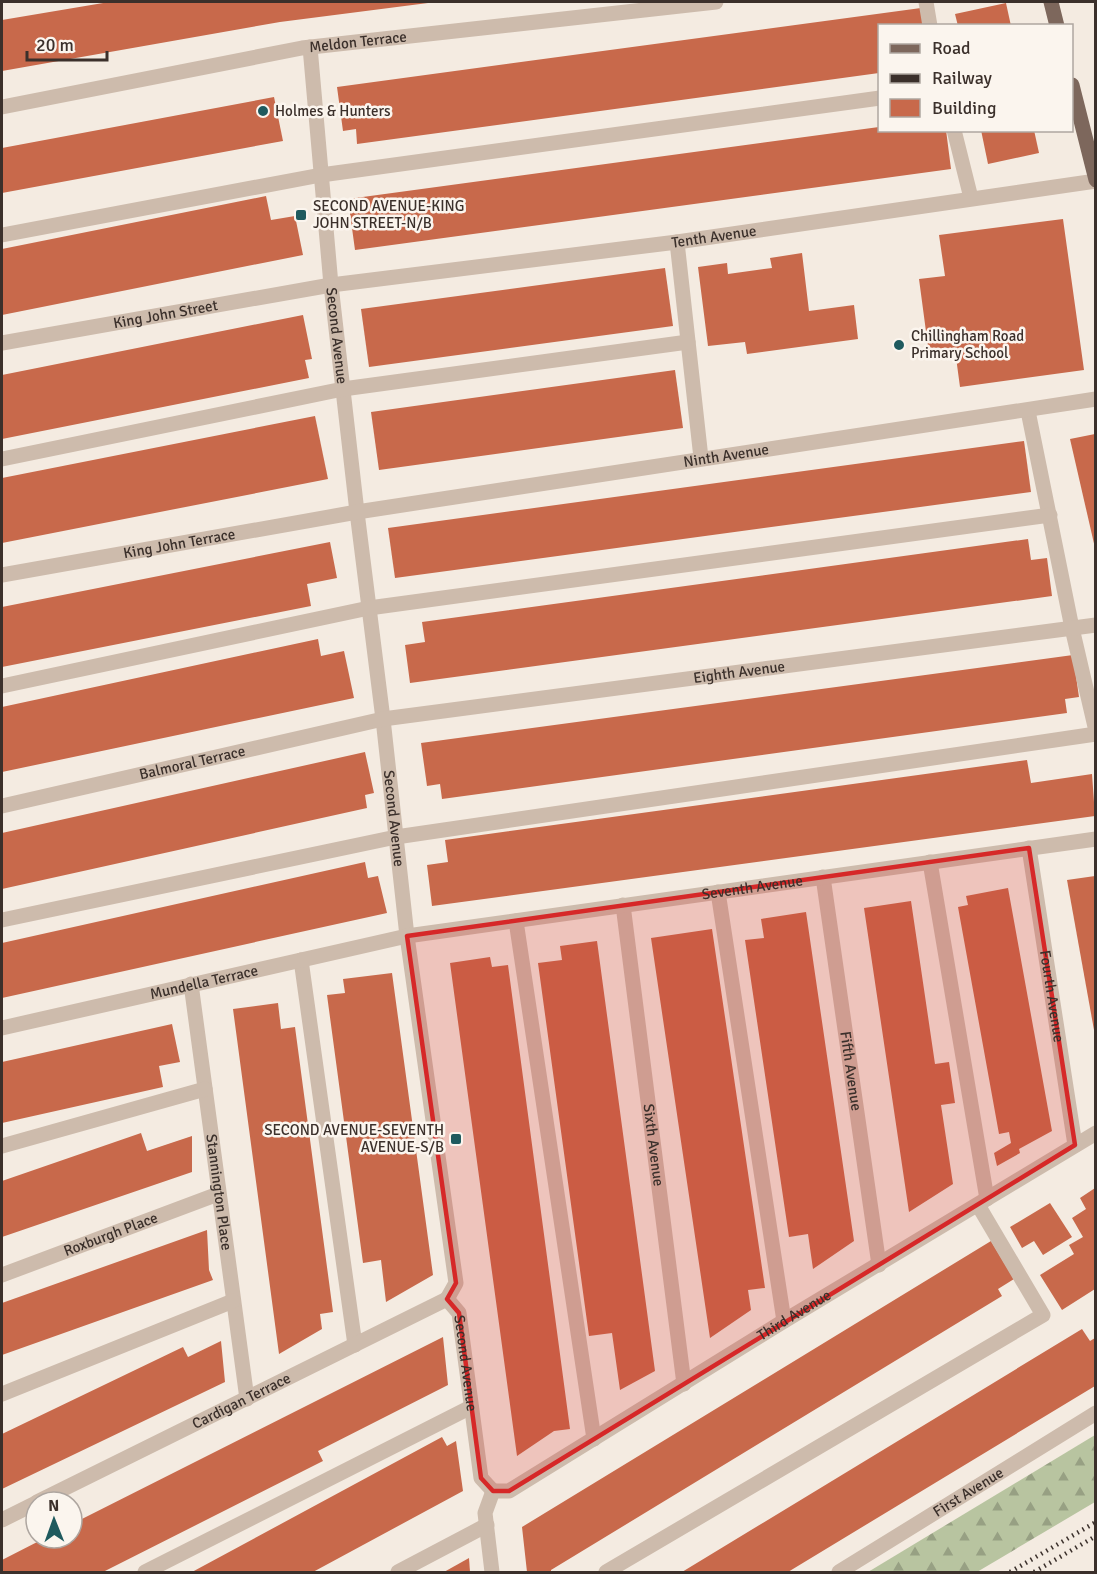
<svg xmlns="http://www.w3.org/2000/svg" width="1097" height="1574" font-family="Signika,sans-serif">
<defs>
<pattern id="forest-firs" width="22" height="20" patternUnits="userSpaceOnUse" patternTransform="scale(1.5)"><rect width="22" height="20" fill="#b8c4a0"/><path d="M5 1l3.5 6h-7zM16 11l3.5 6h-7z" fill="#97a083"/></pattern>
</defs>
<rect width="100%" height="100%" fill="#f4ebe1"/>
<polygon fill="url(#forest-firs)" points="1095,1435 1095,1502 977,1572 868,1572"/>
<g fill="#c8694b">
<polygon points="109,2 428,2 428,3 280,22 2,71 2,20"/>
<polygon points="1006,3 1011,26 958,26 955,14"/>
<polygon points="921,8 923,26 879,26 879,73 357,144 356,129 343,131 337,87"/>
<polygon points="274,97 283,141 2,193 2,148"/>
<polygon points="879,127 879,130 946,130 951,169 355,250 348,199"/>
<polygon points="981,130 1034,130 1039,153 988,164"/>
<polygon points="266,196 271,220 295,216 303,255 2,315 2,249"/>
<polygon points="1063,219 1084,370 960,387 955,350 929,354 919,279 945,276 939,235"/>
<polygon points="802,253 809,311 854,305 858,339 747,354 745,342 708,346 698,267 727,263 728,274 772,268 770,258"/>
<polygon points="665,268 673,326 369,367 361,309"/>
<polygon points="303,315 312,359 305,360 309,378 2,439 2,375"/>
<polygon points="675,370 683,428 379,470 371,412"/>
<polygon points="315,416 328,479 2,543 2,478"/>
<polygon points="1095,434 1095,548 1070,439"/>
<polygon points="1024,441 1031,492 395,578 388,528"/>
<polygon points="1028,539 1031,560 1047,558 1052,596 410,683 405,645 425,642 422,622"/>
<polygon points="330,542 337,578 307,584 311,606 2,667 2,607"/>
<polygon points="318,639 321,656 344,651 354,698 2,772 2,707"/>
<polygon points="1073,655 1079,697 1065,699 1067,713 442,799 440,784 427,786 421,743"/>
<polygon points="365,752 374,793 365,795 367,808 2,889 2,833"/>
<polygon points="1027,760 1031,783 1092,774 1095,816 432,906 427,865 448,862 445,840"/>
<polygon points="365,862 368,878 378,876 387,913 2,998 2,943"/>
<polygon points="1095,876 1095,1030 1094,1030 1067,880"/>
<polygon points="1008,888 1052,1131 1019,1149 1020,1153 997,1166 994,1153 1011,1143 1009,1132 999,1134 958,907 968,905 966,896"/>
<polygon points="911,901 935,1064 949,1062 955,1103 941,1105 953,1184 909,1212 864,908"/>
<polygon points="806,912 854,1241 813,1269 808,1234 789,1237 745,940 764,938 761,919"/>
<polygon points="712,929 765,1288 748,1290 751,1310 710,1338 651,938"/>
<polygon points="597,941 655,1371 620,1390 612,1333 589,1336 538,963 562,960 560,946"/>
<polygon points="490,957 492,967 508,965 570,1429 554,1431 517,1456 450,963"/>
<polygon points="392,973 433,1275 386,1302 381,1260 363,1263 327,995 345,993 343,979"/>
<polygon points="278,1003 281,1029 295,1027 333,1312 320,1314 322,1329 279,1354 233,1009"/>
<polygon points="172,1024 180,1062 159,1066 163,1087 2,1123 2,1062"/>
<polygon points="141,1133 147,1151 192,1136 192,1172 2,1237 2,1181"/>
<polygon points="1095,1188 1095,1289 1062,1310 1040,1275 1074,1254 1069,1245 1083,1237 1072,1218 1086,1209 1080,1198"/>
<polygon points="1050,1203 1072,1237 1043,1255 1034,1241 1022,1248 1010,1227"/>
<polygon points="207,1230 209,1270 213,1280 2,1355 2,1303"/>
<polygon points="991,1241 1014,1279 998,1289 1002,1296 551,1570 551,1572 527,1572 522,1527"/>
<polygon points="1082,1329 1090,1341 1095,1338 1095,1386 788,1572 682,1572"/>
<polygon points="443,1337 448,1385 318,1451 323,1461 103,1572 2,1572 2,1560 45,1538 72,1538 72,1524"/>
<polygon points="221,1341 225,1382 2,1489 2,1434 183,1347 188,1357"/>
<polygon points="442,1437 447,1446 456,1441 463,1491 313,1572 192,1572"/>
<polygon points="469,1558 470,1572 444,1572"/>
</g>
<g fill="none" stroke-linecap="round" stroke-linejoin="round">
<g stroke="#cdbbac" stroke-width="15">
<polyline points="926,2 930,26"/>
<path id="s1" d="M310,47L331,285L357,512L383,719L407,936L456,1283L447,1299"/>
<path id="s2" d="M2,107L302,48L716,2"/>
<polyline points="954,130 971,198"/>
<polyline points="2,235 321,175 880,98"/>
<polyline points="677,242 701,458"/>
<path id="s3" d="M2,343L331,285L677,242L1096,181"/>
<polyline points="1028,411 1072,628 1096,731"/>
<polyline points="2,459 343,389 688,342"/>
<path id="s4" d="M2,575L357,512L1096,399"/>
<polyline points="2,686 369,608 1050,515"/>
<path id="s5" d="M2,806L383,719L1096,625"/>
<path id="s6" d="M1029,848L1075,1145"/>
<polyline points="930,862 987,1199"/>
<path id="s7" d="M823,877L879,1265"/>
<polyline points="718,892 784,1321"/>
<path id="s8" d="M623,905L684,1384"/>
<polyline points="2,920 396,837 1096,734"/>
<polyline points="516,921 594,1439"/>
<polyline points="301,960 355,1345"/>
<path id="s9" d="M191,984L247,1399"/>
<path id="s10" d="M2,1028L407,936L1096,839"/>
<polyline points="2,1146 205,1089"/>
<path id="s11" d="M2,1275L218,1194"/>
<path id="s12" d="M447,1299L459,1313L481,1478L493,1491"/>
<polyline points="2,1394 233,1301"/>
<path id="s13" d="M493,1491H509L784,1321L1096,1133"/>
<path id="s14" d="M37,1502L447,1299"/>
<polyline points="2,1520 36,1503"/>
<polyline points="145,1572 471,1407"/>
<polyline points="398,1572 487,1525"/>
<polyline points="492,1572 485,1513 493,1491"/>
<polyline points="606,1572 1043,1315 978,1205"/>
<path id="s15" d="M839,1572L1096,1413"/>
</g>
<g stroke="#7d675c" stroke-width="15">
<polyline points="1051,2 1057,26"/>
<polyline points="1072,85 1096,180"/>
</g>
<g stroke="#3b302b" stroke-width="4.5" stroke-dasharray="1.5 4.5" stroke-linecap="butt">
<polyline points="1010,1572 1096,1522"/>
<polyline points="1034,1572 1096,1536"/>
</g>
</g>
<path fill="#d62828" fill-opacity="0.2" stroke="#d62828" stroke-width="4.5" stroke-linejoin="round" d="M1029,848L1075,1145L509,1491H493L481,1478L459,1313L447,1299L456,1283L407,936Z"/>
<g fill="#1f5a5e" stroke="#fbf5ee" stroke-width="2">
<circle cx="263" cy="111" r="6"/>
<rect x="295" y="209" width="12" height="12" rx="3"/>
<circle cx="899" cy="345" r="6"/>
<rect x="450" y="1133" width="12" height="12" rx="3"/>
</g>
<g text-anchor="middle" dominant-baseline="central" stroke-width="5" stroke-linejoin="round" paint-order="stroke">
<g font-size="15" fill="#3b302b" stroke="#fbf5ee">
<text stroke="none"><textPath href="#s2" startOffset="362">Meldon Terrace</textPath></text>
<text stroke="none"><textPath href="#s3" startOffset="720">Tenth Avenue</textPath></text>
<text stroke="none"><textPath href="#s3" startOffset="166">King John Street</textPath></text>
<text stroke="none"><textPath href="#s1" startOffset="290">Second Avenue</textPath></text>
<text stroke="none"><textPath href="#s4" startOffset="734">Ninth Avenue</textPath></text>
<text stroke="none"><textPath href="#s4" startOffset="180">King John Terrace</textPath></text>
<text stroke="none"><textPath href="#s5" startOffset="750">Eighth Avenue</textPath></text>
<text stroke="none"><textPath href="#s5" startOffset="195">Balmoral Terrace</textPath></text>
<text stroke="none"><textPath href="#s1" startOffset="776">Second Avenue</textPath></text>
<text stroke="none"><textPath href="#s10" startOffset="764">Seventh Avenue</textPath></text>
<text stroke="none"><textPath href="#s10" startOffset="207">Mundella Terrace</textPath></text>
<text stroke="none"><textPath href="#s6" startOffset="150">Fourth Avenue</textPath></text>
<text stroke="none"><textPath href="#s7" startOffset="196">Fifth Avenue</textPath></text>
<text stroke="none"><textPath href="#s8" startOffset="242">Sixth Avenue</textPath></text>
<text stroke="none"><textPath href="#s9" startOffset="210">Stannington Place</textPath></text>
<text stroke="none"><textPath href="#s11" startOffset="116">Roxburgh Place</textPath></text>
<text stroke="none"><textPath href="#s13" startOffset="351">Third Avenue</textPath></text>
<text stroke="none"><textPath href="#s12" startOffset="69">Second Avenue</textPath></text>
<text stroke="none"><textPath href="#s14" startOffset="228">Cardigan Terrace</textPath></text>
<text stroke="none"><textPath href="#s15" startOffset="152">First Avenue</textPath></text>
</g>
<g font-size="15" fill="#3b302b" stroke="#fbf5ee" text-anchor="start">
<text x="275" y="111">Holmes &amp; Hunters</text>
<text x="313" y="206">SECOND AVENUE-KING<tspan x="313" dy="17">JOHN STREET-N/B</tspan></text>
<text x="911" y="336">Chillingham Road<tspan x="911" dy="17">Primary School</tspan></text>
<text x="444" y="1130" text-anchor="end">SECOND AVENUE-SEVENTH<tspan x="444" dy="17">AVENUE-S/B</tspan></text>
</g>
</g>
<rect width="1097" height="1574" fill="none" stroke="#3b302b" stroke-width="6"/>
<rect x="878" y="24" width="195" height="108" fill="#fbf5ee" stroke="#aea6a0" stroke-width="1.5"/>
<rect x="890" y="44" width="30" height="9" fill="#7d675c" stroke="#aea6a0" stroke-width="1.5"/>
<text x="932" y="54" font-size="18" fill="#3b302b">Road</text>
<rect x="890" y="74" width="30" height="9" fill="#3b302b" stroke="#aea6a0" stroke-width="1.5"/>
<text x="932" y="84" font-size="18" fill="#3b302b">Railway</text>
<rect x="890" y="99" width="30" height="18" fill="#c8694b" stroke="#aea6a0" stroke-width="1.5"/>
<text x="932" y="114" font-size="18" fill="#3b302b">Building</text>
<g transform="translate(54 1520) rotate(359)"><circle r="28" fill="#fbf5ee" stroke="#aea6a0" stroke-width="1.5"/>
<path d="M0-4.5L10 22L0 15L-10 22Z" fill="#1f5a5e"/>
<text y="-9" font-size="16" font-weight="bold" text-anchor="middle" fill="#3b302b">N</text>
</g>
<path d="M27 51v9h80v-9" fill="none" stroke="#3b302b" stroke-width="3"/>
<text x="36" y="51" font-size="18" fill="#3b302b" stroke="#fbf5ee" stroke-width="4.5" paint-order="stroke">20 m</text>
</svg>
